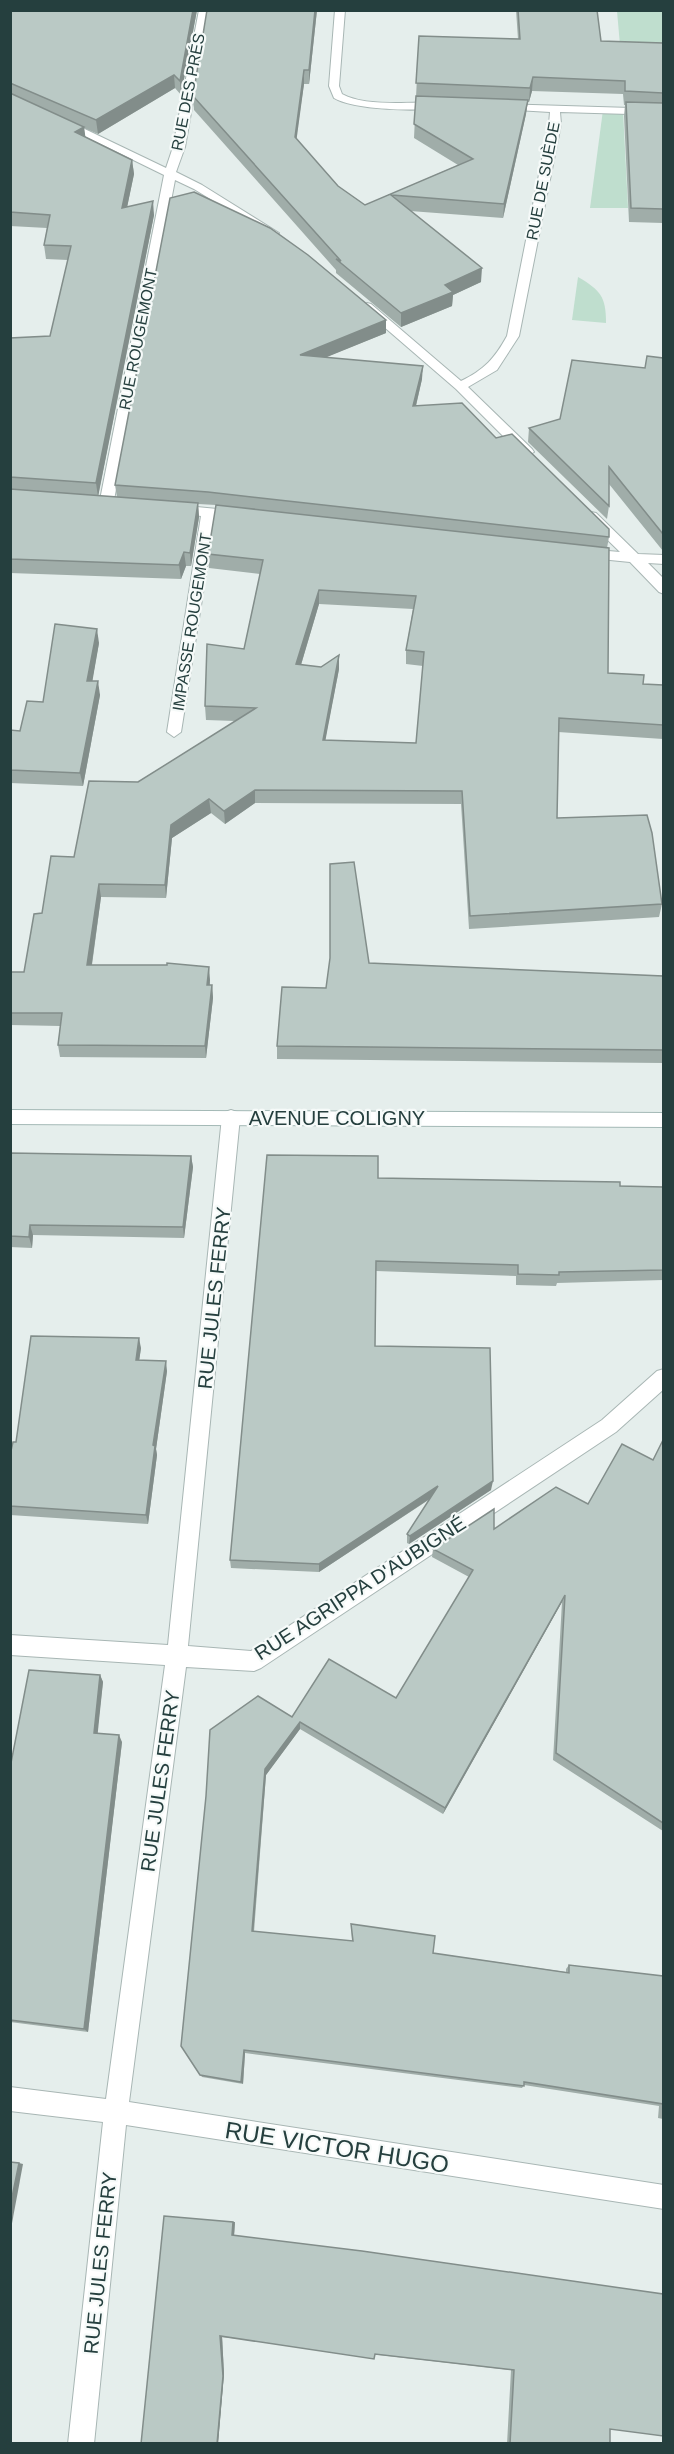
<svg xmlns="http://www.w3.org/2000/svg" width="674" height="2454" font-family="Helvetica,sans-serif">
<rect width="100%" height="100%" fill="#e5eeec"/>
<g fill="#bfdece">
<polygon points="617,11 663,11 663,46 620,45"/>
<polygon points="603,110 623,111 628,208 590,208"/>
<path d="M578,277C600,290 606,296 606,323L572,320Z"/>
</g>
<g fill="none" stroke-linecap="round" stroke-linejoin="round">
<defs>
<g id="street">
<polygon points="199,10 209,10 185,147 176,172 202,185 279,233 273,237 269,235 194,189 175,180 113,505 106,509 99,505 164,175 58,123 60,121 68,121 166,168 173,147"/>
<path d="M335,10H345L339,86L342,94C365,107 411,102 438,102L442,103V107C419,112 354,110 334,98L329,86Z"/>
<path d="M502,104L664,109V115L560,112L561,124L519,336L497,370L468,387L532,449L534,452L527,456L522,455L456,389L361,307L367,303L371,304L461,381C484,370 495,358 507,336L549,124L550,112L498,109V105Z"/>
<polygon points="176,505 238,511 245,515 238,519 215,517 181,732 174,737 167,732 201,516 171,512 169,509 171,506"/>
<polygon points="591,512 596,513 638,554 664,555 664,564 648,563 664,579 664,594 659,592 630,562 580,557 578,554 585,549 620,552 586,519 584,516 586,513"/>
<polygon points="231,1110 237,1112 240,1117 188,1646 251,1651 602,1420 657,1371 664,1369 664,1389 616,1432 261,1668 254,1671 186,1667 129,2102 664,2185 664,2209 126,2125 94,2444 68,2444 103,2122 10,2111 10,2087 106,2099 165,1665 10,1655 10,1635 168,1645 222,1117 225,1112"/>
</g>
<polygon id="secondary" points="10,1110 664,1113 664,1127 10,1124"/>
</defs>
<use href="#street" stroke="#a8b6b4" stroke-width="2"/>
<use href="#secondary" stroke="#a4b9b6" stroke-width="2"/>
<use href="#street" fill="#fff" fill-rule="evenodd"/>
<use href="#secondary" fill="#fff" fill-rule="evenodd"/>
</g>
<g fill="#a0ada9" fill-rule="evenodd">
<path d="M10,10H197L181,95L175,88L98,134L84,128L85,138L132,160L134,174L127,207L154,215L98,496L117,497L115,485L170,198L386,333L326,357L422,379L416,406L496,438L609,537L607,548L608,673L643,684L663,685V739L558,732L557,818L662,904L659,917L469,929L461,804L255,803L225,824L211,813L172,838L166,898L101,897L92,965L210,980V985H212L213,998L206,1058L60,1057L58,1045L60,1026L10,1025V972H24L42,913L74,857L138,782L235,721L206,720L205,706L244,649L260,574L209,568L208,554L216,505L198,504L199,517L191,566H186L181,579L10,573V338L50,336L68,260L46,259L44,245L47,228L10,226ZM319,604L413,609L406,650V664L423,666L416,743L325,740L339,669V655L321,667L301,665Z"/>
<polygon points="207,10 317,10 309,84 304,84 296,139 338,186 365,205 458,165 414,138 419,36 518,39 516,10 597,10 601,41 663,43 663,223 629,222 624,116 625,105 624,105 623,94 532,91 529,102 527,102 526,114 503,218 410,211 481,282 453,295 452,306 401,327 336,273 336,270 194,110 193,96"/>
<polygon points="663,358 663,551 609,484 609,506 607,519 528,442 529,428 560,419"/>
<polygon points="99,643 92,681 100,695 83,786 10,783 10,730 20,731 43,702"/>
<polygon points="369,963 663,976 663,1063 277,1059 277,1046 326,988"/>
<polygon points="10,1153 191,1156 193,1167 184,1238 33,1235 32,1248 10,1247"/>
<polygon points="378,1178 663,1187 663,1280 557,1283 556,1286 516,1285 516,1276 376,1271 375,1346 491,1490 409,1544 407,1543 407,1534 430,1499 319,1572 231,1568 230,1560"/>
<polygon points="141,1348 139,1360 167,1371 156,1449 157,1455 148,1524 10,1515 10,1455"/>
<polygon points="663,1440 663,1831 553,1760 562,1602 443,1814 300,1729 266,1775 254,1932 352,1941 351,1924 433,1953 566,1972 566,1969 569,1965 663,1976 663,2119 658,2118 659,2106 524,2085 522,2088 245,2053 243,2084 202,2077 181,2046 206,1796 292,1717 396,1698 469,1577 432,1557 433,1549 494,1529 588,1504 653,1460"/>
<polygon points="100,1675 103,1682 97,1733 122,1742 88,2032 10,2022 10,1768"/>
<polygon points="235,2222 234,2236 362,2251 610,2429 610,2444 507,2444 511,2370 222,2337 224,2374 218,2444 141,2444"/>
</g>
<g fill="#828d8a">
<polygon points="193,10 197,10 181,95 180,81"/>
<polygon points="315,10 317,10 309,84 309,70"/>
<polygon points="304,70 304,84 295,151 295,137"/>
<polygon points="174,75 175,88 98,134 96,120"/>
<polygon points="533,77 532,91 529,102 530,88"/>
<polygon points="528,100 526,114 503,218 504,204"/>
<polygon points="84,127 86,141 75,132"/>
<polygon points="132,160 134,174 124,222 122,208"/>
<polygon points="153,201 154,215 98,497 96,483"/>
<polygon points="482,268 481,282 453,295 452,306 401,327 401,313 445,285"/>
<polygon points="386,320 386,333 300,368 300,355"/>
<polygon points="423,366 422,379 413,418 413,406"/>
<polygon points="198,503 199,517 191,566 190,553"/>
<polygon points="184,552 186,566 181,579 179,565"/>
<polygon points="319,590 319,604 297,678 296,664"/>
<polygon points="97,629 99,643 90,695 87,681"/>
<polygon points="339,655 339,669 323,753 323,740"/>
<polygon points="98,681 100,695 83,786 80,773"/>
<polygon points="255,790 255,803 225,824 224,811"/>
<polygon points="209,799 211,813 172,838 166,898 165,885 171,825"/>
<polygon points="99,884 101,897 90,977 87,965"/>
<polygon points="209,967 210,980 208,998 207,985"/>
<polygon points="212,985 213,998 206,1058 205,1046"/>
<polygon points="191,1156 193,1167 184,1238 183,1227"/>
<polygon points="30,1225 33,1235 32,1248 29,1237"/>
<polygon points="139,1338 141,1348 138,1369 136,1360"/>
<polygon points="166,1361 167,1371 156,1449 157,1455 148,1524 146,1515 153,1445"/>
<polygon points="493,1481 491,1490 409,1544 410,1536"/>
<polygon points="438,1486 437,1494 319,1572 319,1564"/>
<polygon points="565,1595 562,1602 443,1814 445,1808"/>
<polygon points="100,1675 103,1682 97,1740 94,1733"/>
<polygon points="300,1722 300,1729 266,1775 253,1936 252,1931 265,1769"/>
<polygon points="119,1735 122,1742 88,2032 84,2029"/>
<polygon points="244,2050 245,2053 243,2084 241,2082"/>
<polygon points="19,2163 23,2164 10,2234 10,2207"/>
<polygon points="233,2222 235,2222 234,2236 232,2235"/>
<polygon points="222,2335 224,2374 218,2444 217,2444 220,2336"/>
</g>
<g fill="#bac9c5" stroke="#828d8a" stroke-width="1.5" fill-rule="evenodd">
<polygon points="10,10 193,10 180,81 174,75 96,120 10,83"/>
<polygon points="207,10 315,10 309,70 304,70 295,137 338,186 365,205 473,159 414,124 416,96 528,100 504,204 391,195 482,268 445,285 453,292 401,313 336,259 341,261 193,96"/>
<polygon points="518,10 597,10 601,41 663,43 663,93 625,91 625,81 533,77 530,88 416,83 419,36 520,39"/>
<polygon points="10,93 84,127 75,132 132,160 122,208 153,201 96,483 10,477 10,338 50,336 71,246 44,245 50,215 10,212"/>
<polygon points="626,102 663,103 663,209 631,208"/>
<polygon points="194,192 270,228 308,255 386,320 300,355 423,366 413,406 462,403 496,438 512,434 609,529 609,537 208,492 115,485 170,198"/>
<polygon points="647,356 663,358 663,534 609,467 609,506 529,428 560,419 572,360 645,368"/>
<polygon points="10,489 198,503 190,553 184,552 179,565 10,559"/>
<path d="M216,505L609,548L608,673L644,675L643,684L663,685V725L559,718L557,818L647,815L652,833L662,904L470,916L462,791L255,790L224,811L209,799L171,825L165,885L99,884L87,965H167V963L209,967L207,985H212L205,1046L58,1045L62,1013H10V972H24L34,914L42,913L51,856L74,857L89,781L138,782L256,708L205,706L207,644L244,649L263,560L208,554ZM319,590L416,596L406,650L424,652L416,743L323,740L339,655L321,667L296,664Z"/>
<polygon points="55,624 97,629 87,681 98,681 80,773 10,770 10,730 20,731 27,701 43,702"/>
<polygon points="354,862 369,963 663,976 663,1050 277,1046 282,987 326,988 330,958 330,864"/>
<polygon points="10,1153 191,1156 183,1227 30,1225 29,1237 10,1236"/>
<polygon points="267,1155 378,1156 378,1178 620,1182 620,1186 663,1187 663,1270 559,1272 559,1275 518,1274 518,1265 376,1261 375,1346 490,1348 493,1481 410,1536 407,1534 438,1486 319,1564 230,1560"/>
<polygon points="31,1336 139,1338 136,1360 166,1361 153,1445 155,1446 146,1515 10,1506 10,1455 13,1442 16,1442"/>
<polygon points="663,1440 663,1823 556,1753 565,1595 445,1808 300,1722 265,1769 252,1931 353,1941 351,1924 435,1936 433,1953 569,1973 569,1965 663,1976 663,2116 663,2104 524,2082 524,2086 244,2050 241,2082 200,2075 181,2046 206,1796 210,1730 258,1696 292,1717 329,1659 396,1698 473,1570 433,1549 494,1509 494,1529 556,1487 588,1504 622,1444 653,1460"/>
<polygon points="29,1670 100,1675 94,1733 119,1735 84,2029 10,2020 10,1768"/>
<polygon points="10,2162 19,2163 10,2207"/>
<polygon points="164,2216 233,2222 232,2235 362,2251 663,2294 663,2436 610,2429 610,2444 510,2444 514,2370 375,2354 374,2359 220,2336 223,2376 217,2444 141,2444"/>
</g>
<g text-anchor="middle" dominant-baseline="central" stroke-width="4.5" stroke-linejoin="round" paint-order="stroke">
<g font-size="16" fill="#253f3e" stroke="#f6faf9">
<text transform="translate(188 92) rotate(-79)">RUE DES PRÉS</text>
<text transform="translate(543 181) rotate(-79)">RUE DE SUÈDE</text>
<text transform="translate(138 339) rotate(-79)">RUE ROUGEMONT</text>
<text transform="translate(192 622) rotate(-81)">IMPASSE ROUGEMONT</text>
</g>
<g font-size="20" fill="#253f3e" stroke="#f6faf9">
<text x="337" y="1118">AVENUE COLIGNY</text>
<text transform="translate(214 1298) rotate(-84)">RUE JULES FERRY</text>
<text transform="translate(360 1588) rotate(-33)">RUE AGRIPPA D'AUBIGNÉ</text>
<text transform="translate(160 1781) rotate(-82)">RUE JULES FERRY</text>
<text transform="translate(100 2263) rotate(-84)">RUE JULES FERRY</text>
</g>
<g font-size="24" fill="#253f3e" stroke="#f6faf9">
<text transform="translate(337 2147) rotate(9)">RUE VICTOR HUGO</text>
</g>
</g>
<rect width="674" height="2454" fill="none" stroke="#253f3e" stroke-width="24"/>
</svg>
